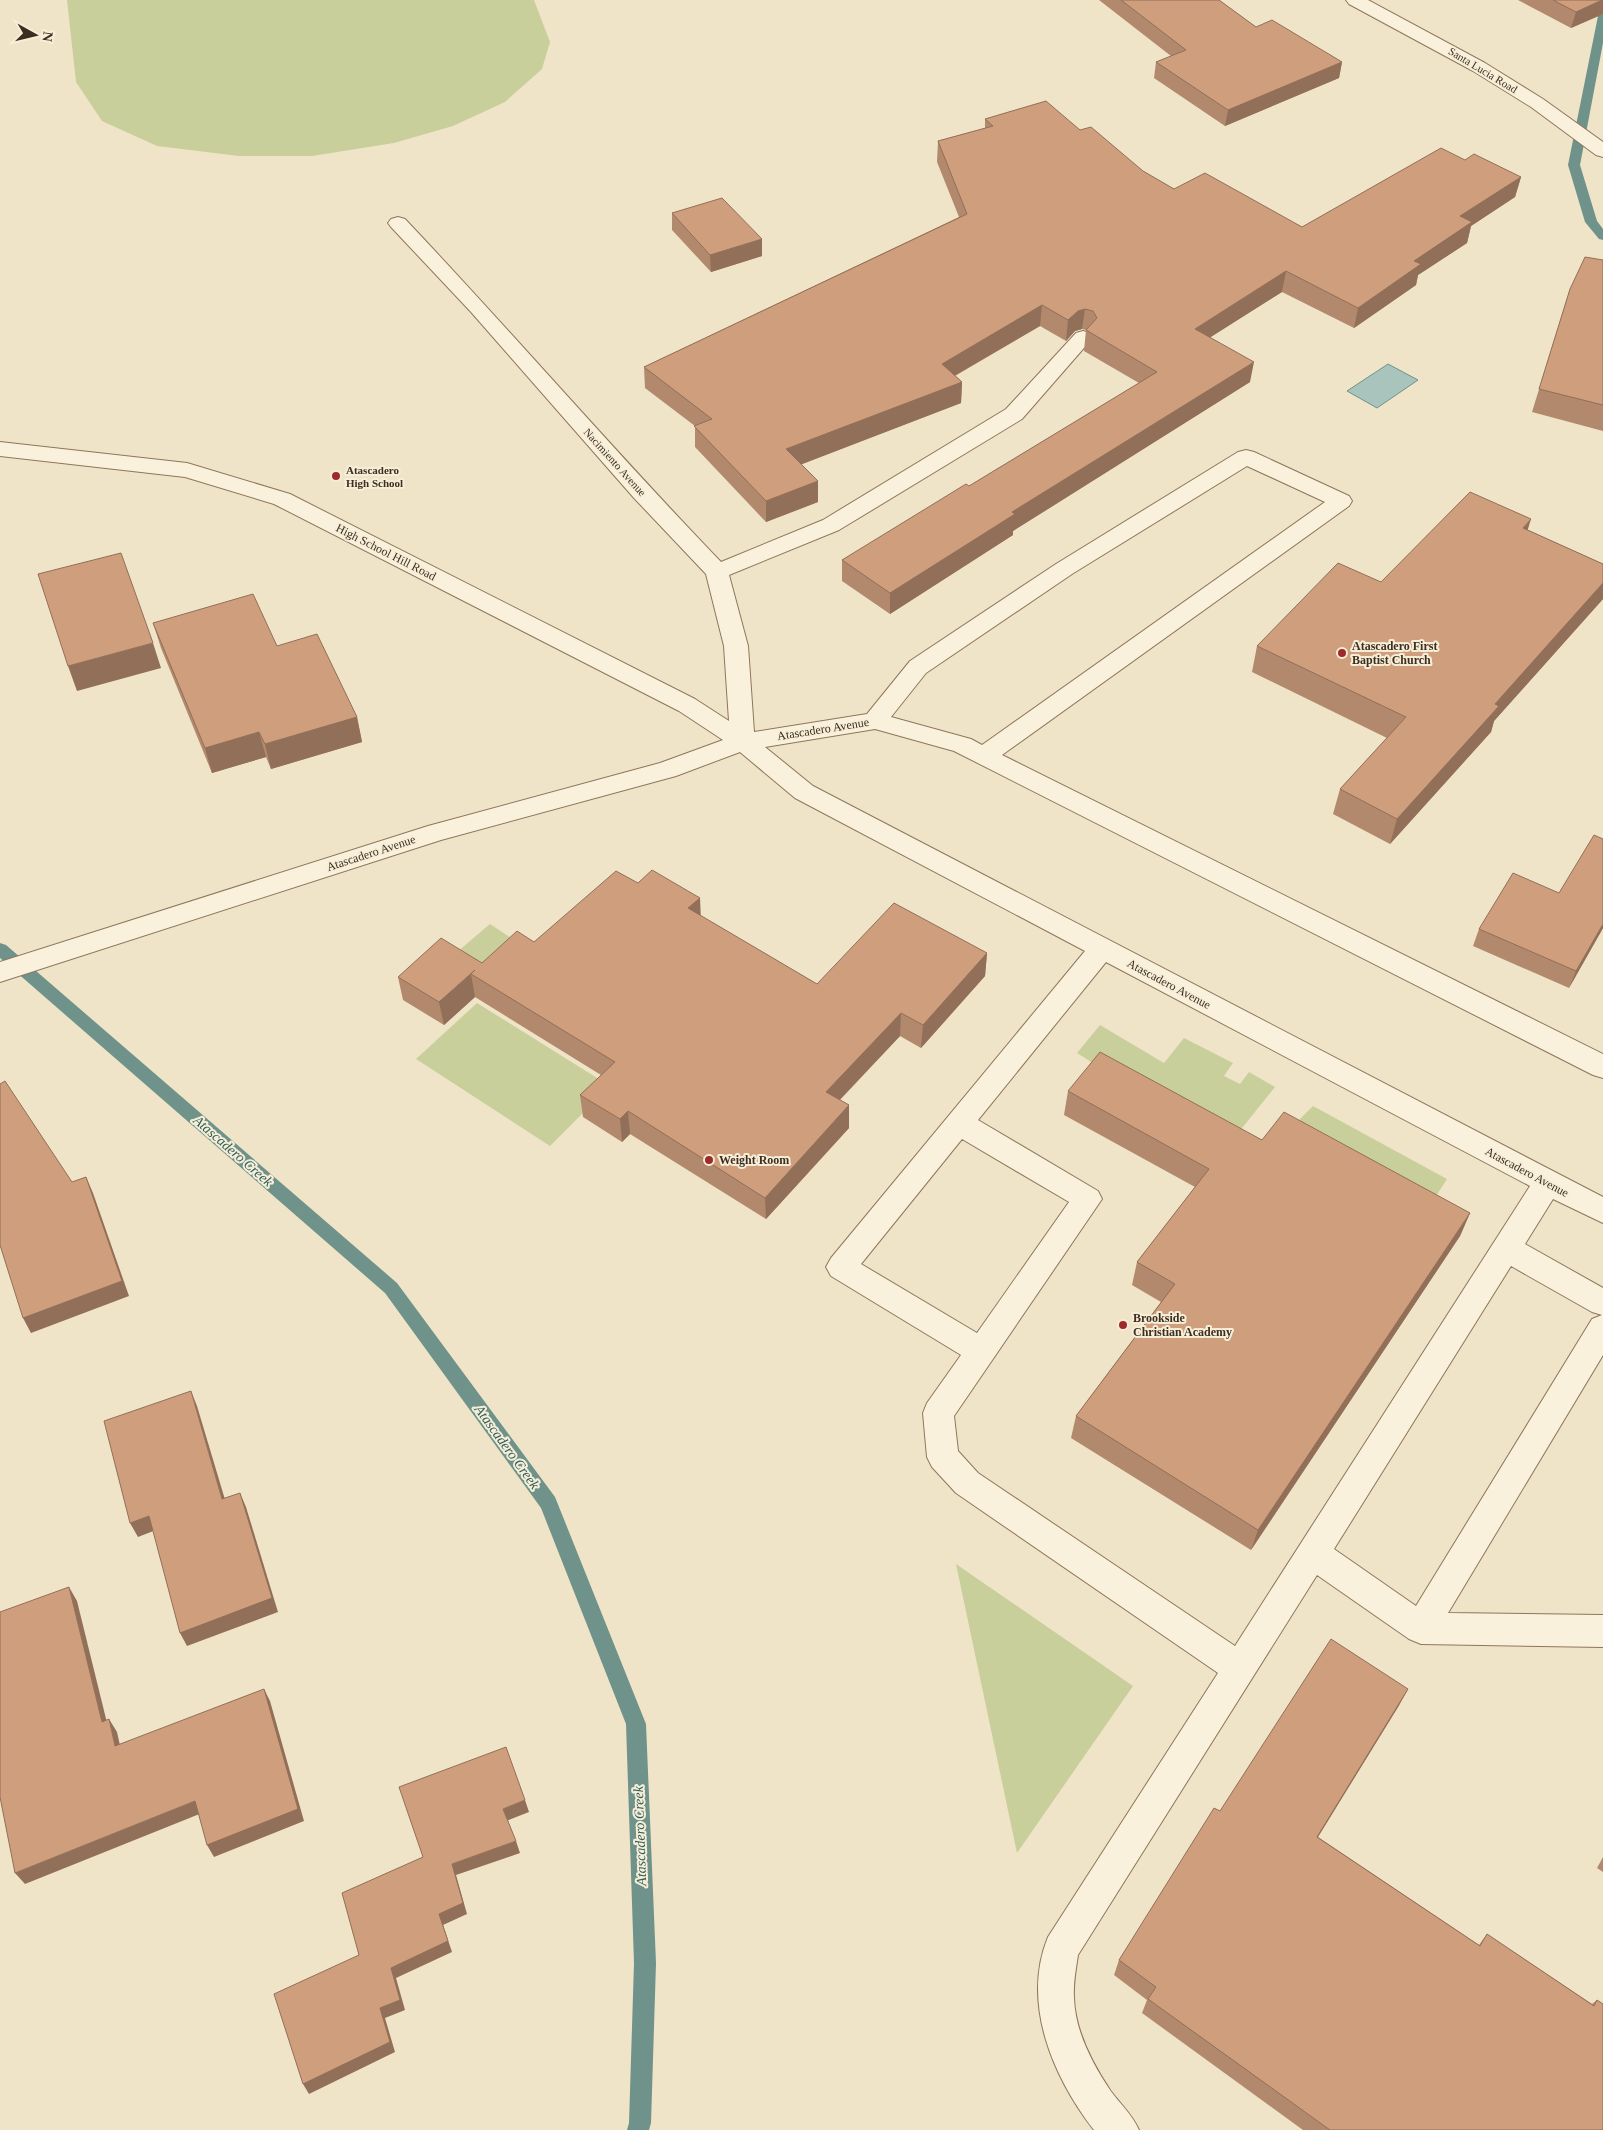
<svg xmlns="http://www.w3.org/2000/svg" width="1603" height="2130" font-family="'Times New Roman',serif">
<rect width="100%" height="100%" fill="#f0e4c8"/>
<g fill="#c9cf9b">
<polygon points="67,0 534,0 550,42 542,69 505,102 453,126 394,143 312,156 239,156 157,146 102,121 76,82"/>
<polygon points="490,924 520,944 480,978 450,958"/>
<polygon points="477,1003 610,1086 550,1146 416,1059"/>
<polygon points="1100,1025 1164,1063 1184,1038 1233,1063 1224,1076 1240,1084 1249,1072 1275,1087 1226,1148 1077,1053"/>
<polygon points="1313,1106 1447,1179 1423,1216 1281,1138"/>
<polygon points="956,1564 1133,1686 1017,1853"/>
</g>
<polygon fill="#a9c4bc" stroke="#6f938a" points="1388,364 1418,380 1377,408 1347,391"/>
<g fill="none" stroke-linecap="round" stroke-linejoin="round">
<g fill="#6f938a" fill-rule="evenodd">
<polygon points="1603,13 1603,43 1580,165 1597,221 1603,229 1603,240 1599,239 1585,222 1568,165 1598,16"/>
<polygon points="0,943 6,945 397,1283 555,1497 646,1724 656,1963 651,2123 649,2130 627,2130 629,2123 634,1963 626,1724 541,1508 385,1293 0,958"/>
</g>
<defs>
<g id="minor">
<polygon points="1346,0 1368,0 1485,63 1543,99 1603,142 1603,157 1596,155 1531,107 1473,71 1349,4"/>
<path d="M398,217L405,219C512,332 613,450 721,562L823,520L1006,409L1076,333L1083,331L1090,333L1093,337L1090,341L1022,419L839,530L729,575L748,646L754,732L867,714L910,661L1056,564L1238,452L1246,450L1254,452L1349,496L1352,501L1349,506L1002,755L1603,1054V1078L1593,1075L954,751L875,729L765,747L813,786L1603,1197V1223L1553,1199L1525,1244L1603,1288V1355L1448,1613L1603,1615V1647L1421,1644L1409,1639L1317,1575L1078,1955C1076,1969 1073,1983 1074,1998C1075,2031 1092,2063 1110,2090C1120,2104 1132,2114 1139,2130H1094C1053,2077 1021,2003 1048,1937L1218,1673L956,1493L932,1467L927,1457L923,1413L927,1403L961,1355L831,1276L826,1267L831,1258L1085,951L795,798L740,752L676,776L441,840L0,982V962L428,826L660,763L723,740L679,711L274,504L185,477L0,456V442L187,463L290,494L695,699L729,721L724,646L706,574L634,498L471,312L391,227L388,223L391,219ZM1247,466L1325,502L982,745L971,739L891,717L926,673L1072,574ZM1106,962L1530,1186L1235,1646L978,1473L958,1451L954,1416L1102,1199L1098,1191L978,1120ZM962,1139L1069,1202L977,1333L861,1264ZM1511,1266L1592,1312L1602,1315L1592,1319L1416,1606L1334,1549Z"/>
</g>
</defs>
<use href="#minor" stroke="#8d765c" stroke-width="2"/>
<use href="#minor" fill="#faf1dc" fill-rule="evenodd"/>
</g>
<g fill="#b2896c">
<polygon points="1099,0 1219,0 1256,27 1342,62 1339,78 1225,126 1154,78 1156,62 1171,56"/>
<polygon points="1518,0 1603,0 1603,14 1571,28"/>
<polygon points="985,119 1080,130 1143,171 1174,189 1302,227 1465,160 1521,177 1515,197 1471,226 1467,243 1418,275 1416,285 1354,328 1282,292 1210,337 1250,382 1013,531 1013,535 890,614 842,581 842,560 969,486 1139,383 1084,351 1086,330 1082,329 1075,331 1066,341 1040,326 955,376 962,382 961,403 801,464 818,481 818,502 766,522 695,447 695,426 645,388 644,367 959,217 937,162 938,141 985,128"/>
<polygon points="672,213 762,256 711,272 672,230"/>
<polygon points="1603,260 1603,431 1532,412 1570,289"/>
<polygon points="1528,530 1603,564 1603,599 1494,721 1491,732 1390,844 1333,814 1340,789 1387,738 1252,672 1257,646 1381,582"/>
<polygon points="153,623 277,646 357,717 362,742 271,769 266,757 212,773 161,648"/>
<polygon points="638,883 700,898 700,916 817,984 987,953 985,976 921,1048 900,1036 840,1100 849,1105 849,1128 766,1219 630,1134 622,1142 583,1117 580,1095 601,1075 475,997 444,1025 403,1000 398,977 482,963 534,942"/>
<polygon points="1603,928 1569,988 1473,946 1479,929"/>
<polygon points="1068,1091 1262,1140 1470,1213 1460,1236 1251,1550 1071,1438 1076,1416 1161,1302 1132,1285 1137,1262 1195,1187 1064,1115"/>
<polygon points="1408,1689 1398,1707 1318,1837 1479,1945 1487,1934 1592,2004 1597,2000 1603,2130 1303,2130 1142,2013 1147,2000 1114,1975 1119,1960"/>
<polygon points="1603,1857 1603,1872 1597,1868"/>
</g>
<g fill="#916f58">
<polygon points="1603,0 1603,14 1571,28 1576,12"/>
<polygon points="1342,62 1339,78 1225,126 1228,110"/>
<polygon points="1521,177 1515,197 1471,226 1467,243 1418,275 1416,285 1354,328 1358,308 1414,261 1460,216"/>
<polygon points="762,239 762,256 711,272 710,255"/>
<polygon points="1286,271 1282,292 1192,349 1195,329"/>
<polygon points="1042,305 1040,326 940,384 942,364"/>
<polygon points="1085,309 1082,329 1075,331 1066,341 1068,320 1078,311"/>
<polygon points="1254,362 1250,382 1013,531 1013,535 890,614 890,593 1012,512"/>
<polygon points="962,382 961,403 787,470 786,449"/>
<polygon points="818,481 818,502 766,522 766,501"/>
<polygon points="1531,519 1523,545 1523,528"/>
<polygon points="1603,583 1603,599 1494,721 1491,732 1390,844 1397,819 1495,704"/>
<polygon points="153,643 161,668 77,691 68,666"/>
<polygon points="357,717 362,742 271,769 265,744"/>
<polygon points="259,732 266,757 212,773 205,748"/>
<polygon points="700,898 701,921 688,908"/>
<polygon points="1603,924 1603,928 1569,988 1576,971"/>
<polygon points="987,953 985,976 921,1048 923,1025"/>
<polygon points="471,974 475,997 444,1025 439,1002"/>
<polygon points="901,1013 900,1036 826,1114 826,1092"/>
<polygon points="849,1105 849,1128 766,1219 765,1198"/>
<polygon points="628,1111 630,1134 622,1142 620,1119"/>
<polygon points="86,1177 93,1193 129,1296 31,1333 23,1318"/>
<polygon points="1470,1213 1460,1236 1251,1550 1258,1530"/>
<polygon points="191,1391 197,1406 229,1513 222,1499"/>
<polygon points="240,1493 246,1507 278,1612 187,1646 180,1633"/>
<polygon points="149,1516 156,1530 138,1537 130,1523"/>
<polygon points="69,1587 77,1601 110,1735 102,1722"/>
<polygon points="264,1689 270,1701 304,1821 214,1857 207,1845"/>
<polygon points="1408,1689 1398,1707 1308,1853 1317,1837"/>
<polygon points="109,1719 117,1732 123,1759 115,1746"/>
<polygon points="525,1800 529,1812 506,1821 503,1809"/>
<polygon points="195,1801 202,1813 25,1884 15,1873"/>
<polygon points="516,1841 520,1853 456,1875 467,1914 443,1925 452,1952 396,1978 405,2010 385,2018 395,2052 309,2094 303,2084 380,2008 391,1968 439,1914 452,1864"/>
</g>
<g fill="#cf9f7d" stroke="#916f58">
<polygon points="1121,0 1219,0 1256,27 1272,20 1342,62 1228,110 1156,62 1186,50"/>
<polygon points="1553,0 1602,0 1576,12"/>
<polygon points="1046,101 1080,130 1091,127 1143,171 1174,189 1205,173 1302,227 1441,148 1465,160 1474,154 1521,177 1460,216 1472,222 1414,261 1421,264 1358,308 1286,271 1195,329 1254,362 1012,512 1015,514 890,593 842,560 966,484 969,486 1157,372 1086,330 1097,318 1093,311 1085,309 1078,311 1068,320 1042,305 942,364 962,382 786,449 818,481 766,501 694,426 712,419 644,367 967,214 938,141 993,126 985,119"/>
<polygon points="722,198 762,239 710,255 672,213"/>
<polygon points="1585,257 1603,260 1603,405 1539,389 1570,289"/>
<polygon points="1470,492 1531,519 1523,528 1603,564 1603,583 1495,704 1499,706 1397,819 1340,789 1406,717 1257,646 1338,563 1381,582"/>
<polygon points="121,553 153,643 68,666 38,574"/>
<polygon points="253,594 277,646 317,634 357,717 265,744 259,732 205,748 153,623"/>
<polygon points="1594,835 1603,839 1603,924 1576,971 1479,929 1513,873 1559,893"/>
<polygon points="652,870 700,898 688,908 817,984 894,903 987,953 923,1025 901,1013 826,1092 849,1105 765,1198 628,1111 620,1119 580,1095 615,1062 471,974 475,970 439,1002 398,977 441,938 482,963 517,931 534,942 616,871 638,883"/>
<polygon points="1100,1052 1262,1140 1284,1112 1470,1213 1258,1530 1076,1416 1175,1284 1137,1262 1209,1169 1068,1091"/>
<polygon points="5,1081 72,1182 86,1177 122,1281 23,1318 0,1245 0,1084"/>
<polygon points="191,1391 222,1499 240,1493 272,1598 180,1633 149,1516 130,1523 104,1421"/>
<polygon points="69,1587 102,1722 109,1719 115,1746 264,1689 298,1809 207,1845 195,1801 15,1873 0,1797 0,1612"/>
<polygon points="1331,1639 1408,1689 1317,1837 1480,1946 1487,1934 1594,2006 1597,2000 1603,2004 1603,2130 1330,2130 1148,1999 1156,1987 1119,1960 1214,1808 1220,1811"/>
<polygon points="506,1747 525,1800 503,1809 516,1841 452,1864 463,1903 439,1914 448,1941 391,1968 400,2000 380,2008 390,2042 303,2084 274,1994 359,1955 342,1893 423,1857 399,1787"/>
</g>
<g fill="#9e2a2b" stroke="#f7eed8" stroke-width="2">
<circle cx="336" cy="476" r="5"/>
<circle cx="1342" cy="653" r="5"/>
<circle cx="709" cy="1160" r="5"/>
<circle cx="1123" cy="1325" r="5"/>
</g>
<g text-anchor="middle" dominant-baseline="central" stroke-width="4" stroke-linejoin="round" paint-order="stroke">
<g font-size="11" fill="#3d2e20" stroke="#f7eed8">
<text transform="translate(1483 70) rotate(31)">Santa Lucia Road</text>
<text transform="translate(615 462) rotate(48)">Nacimiento Avenue</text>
</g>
<g font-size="11" font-weight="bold" fill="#3d2e20" stroke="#f7eed8" text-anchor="start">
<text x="346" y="470">Atascadero<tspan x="346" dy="13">High School</tspan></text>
</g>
<g font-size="12" fill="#3d2e20" stroke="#f7eed8">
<text transform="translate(386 552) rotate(27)">High School Hill Road</text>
<text transform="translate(823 729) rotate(-9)">Atascadero Avenue</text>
<text transform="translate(371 853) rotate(-18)">Atascadero Avenue</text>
<text transform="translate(1169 984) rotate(28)">Atascadero Avenue</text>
<text transform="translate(1527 1172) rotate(28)">Atascadero Avenue</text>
</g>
<g font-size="12" font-weight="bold" fill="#3d2e20" stroke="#f7eed8" text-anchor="start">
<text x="1352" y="646">Atascadero First<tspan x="1352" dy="14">Baptist Church</tspan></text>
<text x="719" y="1160">Weight Room</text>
<text x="1133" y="1318">Brookside<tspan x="1133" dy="14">Christian Academy</tspan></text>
</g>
<g font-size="14" font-style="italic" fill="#2f5d5a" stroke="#f7eed8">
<text transform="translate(233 1151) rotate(41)">Atascadero Creek</text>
<text transform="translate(507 1447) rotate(54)">Atascadero Creek</text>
<text transform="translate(640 1836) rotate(-92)">Atascadero Creek</text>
</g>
</g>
<g transform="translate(35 35) rotate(98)" stroke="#f7eed8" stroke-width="4" paint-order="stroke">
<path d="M0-4L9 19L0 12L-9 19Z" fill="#3d2e20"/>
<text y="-8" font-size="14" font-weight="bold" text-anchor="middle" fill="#3d2e20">N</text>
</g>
</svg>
